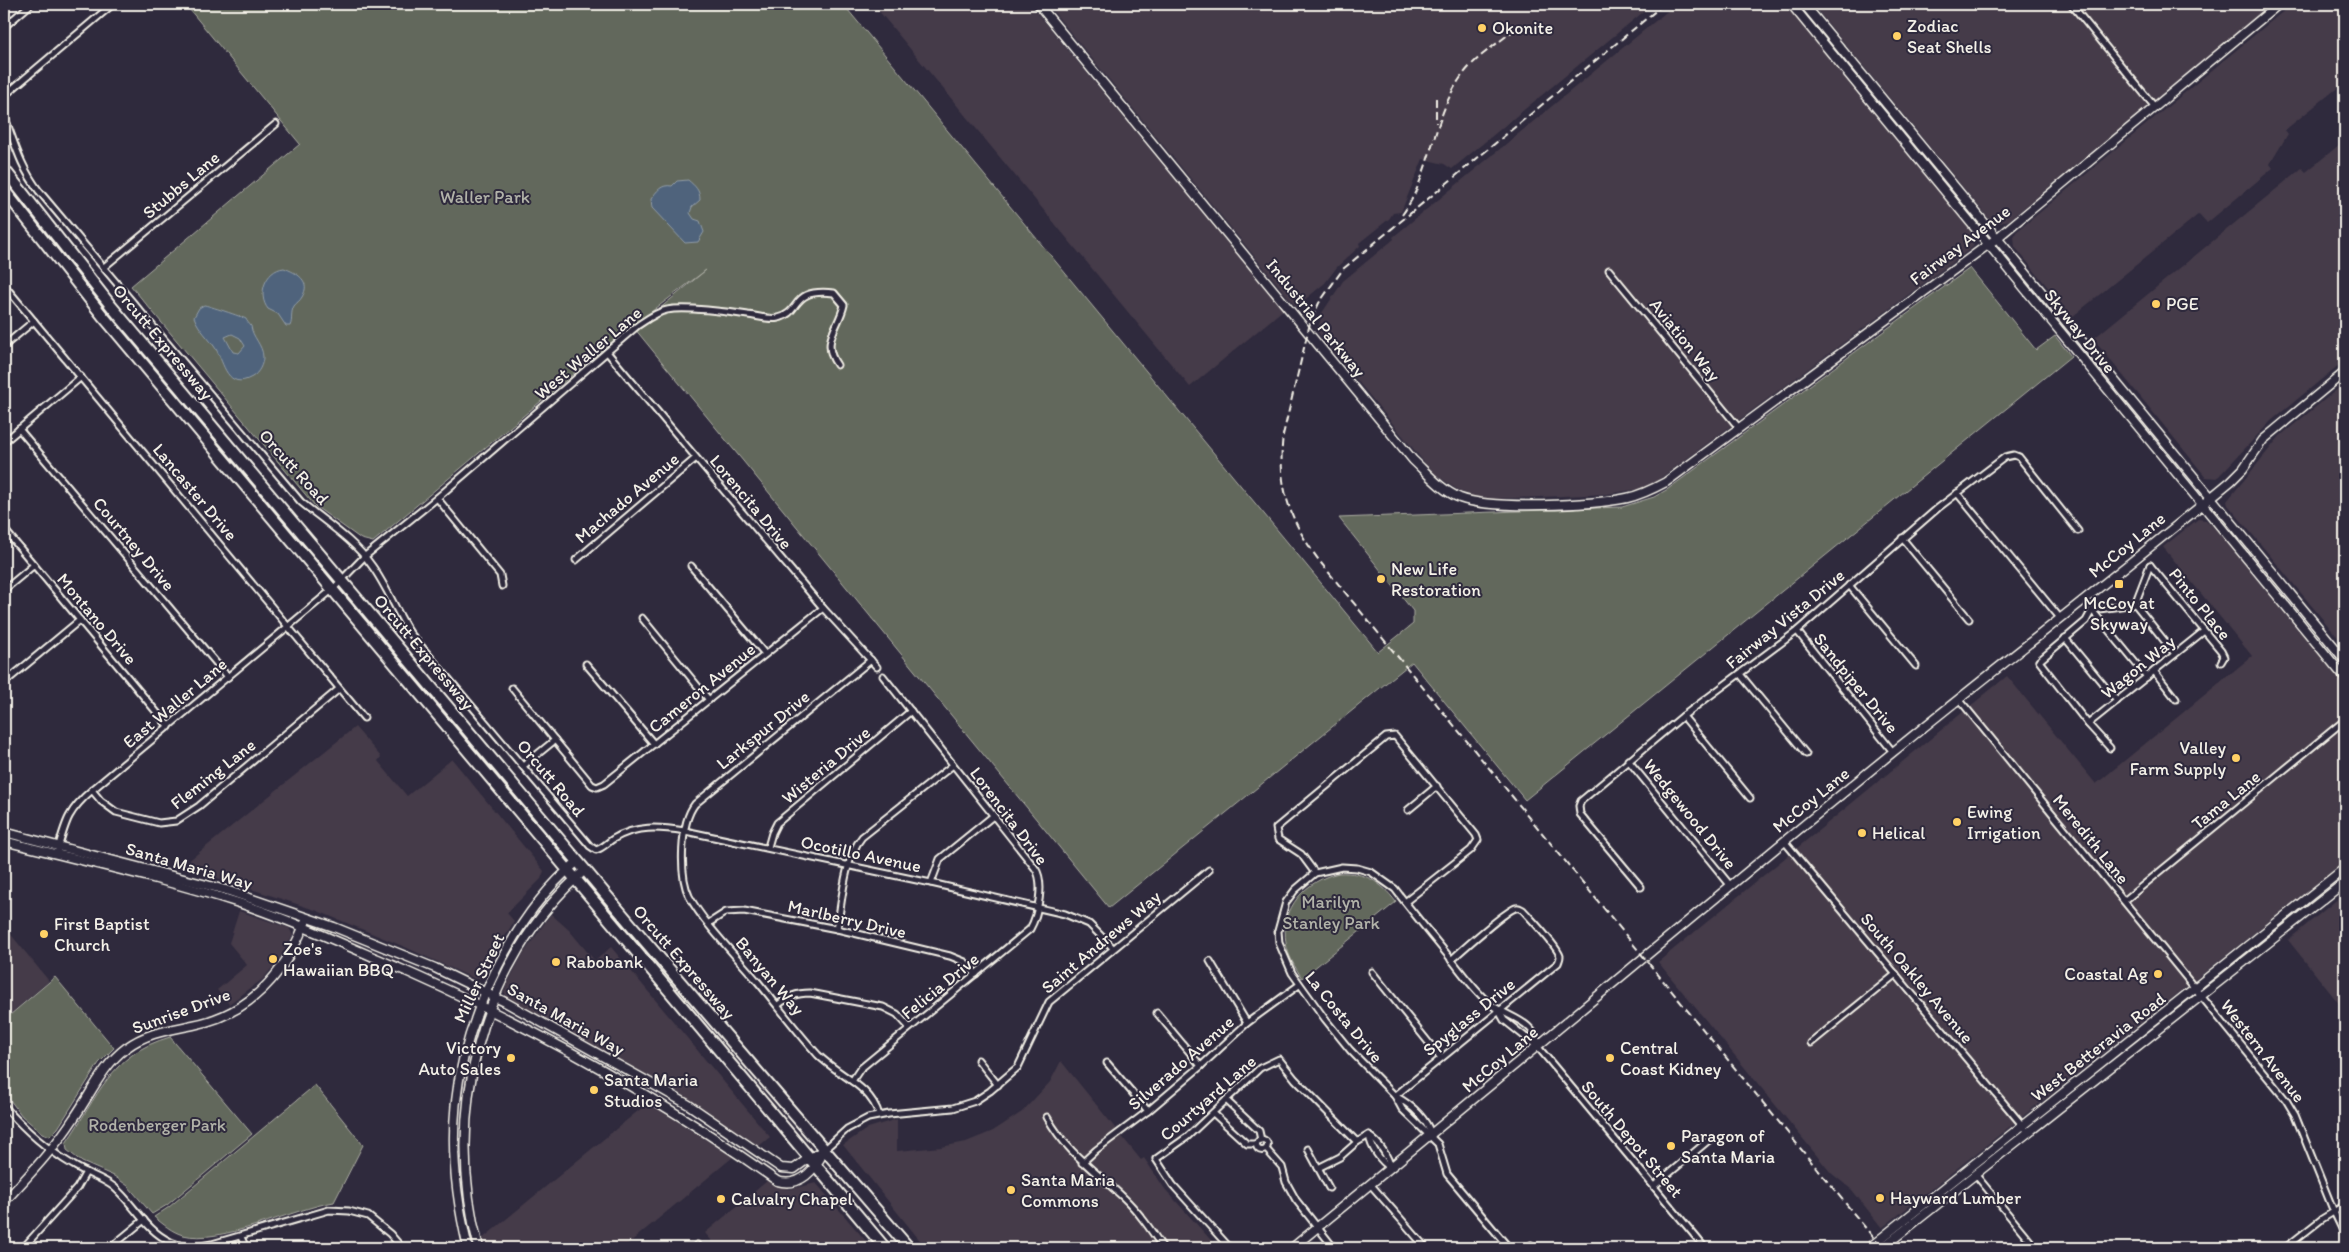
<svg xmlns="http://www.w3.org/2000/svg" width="2349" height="1252" font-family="Itim,sans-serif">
<rect width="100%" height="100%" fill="#2f2a3d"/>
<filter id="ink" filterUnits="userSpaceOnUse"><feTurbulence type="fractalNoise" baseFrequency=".02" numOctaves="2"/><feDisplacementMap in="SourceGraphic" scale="10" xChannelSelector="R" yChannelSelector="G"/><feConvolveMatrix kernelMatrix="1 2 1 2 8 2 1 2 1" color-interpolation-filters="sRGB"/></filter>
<g filter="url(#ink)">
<g fill="#443a48">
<polygon points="873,4 1030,4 1283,310 1190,387"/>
<polygon points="1047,4 1653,4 1452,169 1444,164 1423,159 1401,212 1393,213 1389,219 1359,243 1360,246 1337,267 1325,283 1296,307"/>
<polygon points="1676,4 1785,4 1973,232 1975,238 1973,247 1654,483 1640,489 1608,494 1493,499 1472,496 1459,491 1436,475 1424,462 1315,329 1319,325 1322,313 1343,281 1394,239 1393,237"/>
<polygon points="1812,4 2271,4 2031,202 2009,220 2001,223 1990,220"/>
<polygon points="2292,4 2345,4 2345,82 2285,130 2288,134 2270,164 2273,168 2207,223 2199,214 2072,317 2015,247 2014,237 2016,232"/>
<polygon points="2345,140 2345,360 2271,421 2219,476 2216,478 2206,477 2093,339 2302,168 2306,172"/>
<polygon points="2345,383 2345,646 2228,505 2227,501 2280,436"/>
<polygon points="2198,519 2206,520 2216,530 2345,686 2345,861 1882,1228 1852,1190 1831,1173 1658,962 2007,676 2096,784 2252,656 2163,547"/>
<polygon points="355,727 381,757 378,761 407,796 452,759 544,871 541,879 507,913 514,921 481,978 475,979 405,947 315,910 202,873 204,866 187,862"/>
<polygon points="2345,893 2345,1011 2288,940"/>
<polygon points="239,911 289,928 293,935 280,958 263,979 229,1004 217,990 247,965 229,943"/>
<polygon points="551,914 569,930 595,961 611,947 770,1137 759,1146 680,1093 507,997 504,992 508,982 523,954"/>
<polygon points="4,926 49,981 4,1019"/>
<polygon points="1061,1061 1141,1160 1144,1158 1165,1189 1218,1248 926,1248 843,1145 868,1128 897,1119 897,1151 941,1147 966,1142 993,1131 1022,1112 1050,1082"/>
<polygon points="645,1101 733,1157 623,1248 485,1248 482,1239 644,1106"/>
<polygon points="767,1181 775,1186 790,1189 816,1183 872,1248 711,1248 711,1240 705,1233"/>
</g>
<g fill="#62685b" stroke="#abaca2">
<polygon points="185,4 843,4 1378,652 1413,624 1413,611 1339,518 1622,507 1654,497 1668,489 1970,268 2036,350 2055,336 2071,356 1525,800 1412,662 1109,908 635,329 706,270 609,344 373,542 361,539 315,506 131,286 300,144"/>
<path d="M1339,873C1365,872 1380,881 1396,902L1302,978C1295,967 1288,956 1286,943C1280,908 1306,880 1339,873Z"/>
<polygon points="55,977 114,1048 99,1063 58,1128 50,1136 42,1133 22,1116 4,1092 4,1020"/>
<path d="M170,1037L252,1134L167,1205L152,1214L128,1186L114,1176L82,1162L67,1150L66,1143C98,1097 110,1054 170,1037Z"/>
<path d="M315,1085L363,1145L334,1202C292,1209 221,1245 183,1235C172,1232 163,1224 154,1217L169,1207Z"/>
</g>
<g fill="#4f647b" stroke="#919ca7" fill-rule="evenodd">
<path d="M688,180C695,186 700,190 700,200L692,207L690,213L694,219L700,221L704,232L698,242L685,243L652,208L651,199C657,191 661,184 672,186L677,181Z"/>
<path d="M284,268C297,273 312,281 302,297C300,301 296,303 294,306C290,313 293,320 290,326H286L278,314L268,309C257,295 265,270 284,268Z"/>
<path d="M204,305C207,305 243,317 246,319C246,320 250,325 251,326C252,337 263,345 263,357C263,364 259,373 252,377C227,391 224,363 216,349C209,338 199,330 194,317L199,308ZM232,334L240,338L245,346L239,353L233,352L225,337Z"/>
</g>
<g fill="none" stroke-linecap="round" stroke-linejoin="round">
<defs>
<g id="street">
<polyline points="2071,4 2154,106"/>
<polyline points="4,27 31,4"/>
<polyline points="4,96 113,4"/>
<path d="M4,115C15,144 20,166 39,191L301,502C325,522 354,540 372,566C387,587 396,611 410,633L590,846L596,850C603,848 607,843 613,839C636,825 659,827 685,831L931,883L1065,914L1089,924L1113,948"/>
<polyline points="104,267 276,124"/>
<polyline points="1609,270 1739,428"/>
<polyline points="4,285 364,718"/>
<polyline points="4,346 34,321"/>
<polyline points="607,352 823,608 877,667"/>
<polyline points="19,429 228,677"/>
<polyline points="4,442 81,377"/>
<polyline points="1957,493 2060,618"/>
<polyline points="437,498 500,575 502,586"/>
<polyline points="4,529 169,727"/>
<polyline points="1902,538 1969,619"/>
<polyline points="576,560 696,458"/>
<polyline points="2150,565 2221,651 2224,657 2221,662"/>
<polyline points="691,566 765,654"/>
<polyline points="1849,585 1916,666"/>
<polyline points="4,590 34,565"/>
<polyline points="2135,604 2175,654"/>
<polyline points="2092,610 2086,621 2039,661 2088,724 2110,748"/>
<polyline points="2092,610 2147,677"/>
<polyline points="2092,610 2135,604 2150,565"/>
<polyline points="642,618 709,700"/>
<polyline points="1797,631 1893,752"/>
<polyline points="2065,638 2117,701"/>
<path d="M871,660L695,804C680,823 679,875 689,896C704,924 737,957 758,982C778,1006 797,1032 818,1055C839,1076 870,1085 879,1115"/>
<polyline points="586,664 654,744"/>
<polyline points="2154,671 2176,699"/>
<polyline points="1740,674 1806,754"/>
<polyline points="4,683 80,620"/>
<polyline points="512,688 592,785 597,787 604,784 823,608"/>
<polyline points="1959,699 2286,1100 2295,1115 2334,1212 2345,1235"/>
<polyline points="1683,716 1750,798"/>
<polyline points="2088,724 2204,631"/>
<polyline points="1628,760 1730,885"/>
<polyline points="523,766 555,740"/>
<polyline points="92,790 101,801 116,812 159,823 176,821 199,806 339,689"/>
<polyline points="1408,810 1437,786"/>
<polyline points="1784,841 2028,1132"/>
<polyline points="768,847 772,833 777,823 911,711"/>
<path d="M58,849C66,820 69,810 92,790L333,589L364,557L437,498L637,326C646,320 656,312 667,310C683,306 730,312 748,315C757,316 769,320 778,318C803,312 789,288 834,293L844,305C839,328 820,341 837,365"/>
<polyline points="1315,873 1301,854 1278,839 1276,828 1386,737 1395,736 1476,835 1478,840 1471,850 1405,902"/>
<polyline points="931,883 940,859 993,816"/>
<polyline points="1641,887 1580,814 1579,806 1581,801 1683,716 1797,631 1938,508 2005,457 2014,455 2019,457 2078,531"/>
<polyline points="2124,901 2345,720"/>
<polyline points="709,923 726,912 744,911 837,929 950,956 965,962 976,974"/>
<path d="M837,929C842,902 844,859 862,837L953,765"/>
<polyline points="1210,961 1247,1023"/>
<polyline points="1372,972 1441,1058"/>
<path d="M778,1005C788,997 796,993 810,993L883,1007L897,1014L909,1027"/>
<polyline points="1499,1011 1504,1020 1538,1047 1705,1248"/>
<polyline points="1157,1013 1201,1066"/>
<polyline points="1811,1043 1896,974"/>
<polyline points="978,1060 998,1085"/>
<polyline points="1107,1063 1148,1111"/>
<path d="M852,1081L860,1069L1030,929C1038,915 1045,882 1035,868L883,676"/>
<path d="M1395,1096L1558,963C1559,960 1560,959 1560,956C1557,946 1531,919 1523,910C1521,909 1519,907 1516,908C1508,909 1461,951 1451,960"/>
<path d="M1395,1096C1412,1105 1426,1118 1432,1136"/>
<polyline points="1226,1100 1259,1131 1261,1140"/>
<path d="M4,1106C24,1129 46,1149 73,1165C87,1174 101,1177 114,1187C134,1204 146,1231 171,1242C184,1248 199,1247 212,1244L329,1210L349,1211L368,1216L390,1234L402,1248"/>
<polyline points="1213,1113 1247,1144 1256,1144"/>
<path d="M1047,1117C1067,1153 1094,1170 1123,1197C1139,1212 1151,1230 1163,1248"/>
<path d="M1369,1135C1371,1148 1380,1161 1391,1168"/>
<path d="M1369,1136C1380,1143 1388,1156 1391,1168"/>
<circle cx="1262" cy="1145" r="5.5"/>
<polyline points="1266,1149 1282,1167 1286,1182 1296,1200 1334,1248"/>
<polyline points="1308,1149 1329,1188"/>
<polyline points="824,1150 847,1129 868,1118 889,1114 953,1108 975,1101 990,1091 1018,1067 1049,1002 1209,870"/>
<polyline points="1082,1163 1096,1150 1148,1111 1201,1066 1247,1023 1299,985"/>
<polyline points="1318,1168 1340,1157 1357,1142"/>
<polyline points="1975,1174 2036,1248"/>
<polyline points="1371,1185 1426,1248"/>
<polyline points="1654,1186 1710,1139"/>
<polyline points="241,1237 246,1248"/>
<polyline points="23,1248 77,1188 86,1172"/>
<polyline points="110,1248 144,1220"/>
<polyline points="694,1248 697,1245"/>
<polyline points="1230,1248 1173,1185 1156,1159 1187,1137 1260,1068 1279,1059 1295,1079 1357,1142 1369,1135"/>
<path d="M1509,1248L1447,1174L1438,1144L1402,1109L1395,1096L1350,1050L1325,1019L1292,973L1279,943L1278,931L1286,902L1295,890L1315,873L1342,867L1357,868L1371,872L1395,889C1413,913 1432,936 1451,959C1463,974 1474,990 1489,1003C1505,1017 1536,1020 1538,1046"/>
<polyline points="1527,1248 1531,1245"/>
<polyline points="2285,1248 2322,1219 2345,1205"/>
</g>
<g id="secondary">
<path d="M1038,4L1413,460C1428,474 1441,490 1460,498C1492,510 1592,505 1627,498C1641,495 1653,489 1666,482L1997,238L2279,4"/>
<polyline points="1791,4 2345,678"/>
<polyline points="1804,4 2345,660"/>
<polyline points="4,832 226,890 334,927 435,968 505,1002 647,1081 689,1105 781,1168 794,1169 809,1158 824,1151"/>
<path d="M4,841C82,861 162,878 239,903C287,919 332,939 378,959C519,1019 652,1092 777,1181C800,1188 815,1170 824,1151"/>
<path d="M4,1202C29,1175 54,1149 74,1118C91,1094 102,1066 126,1048C146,1033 169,1030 193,1025C250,1014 284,975 305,923"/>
<path d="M468,1248C443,1145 450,1061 498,966C518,926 544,889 578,861"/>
<path d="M479,1248C443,1116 479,962 585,870"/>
<path d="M1292,1248C1494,1084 1692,916 1893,752C2005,661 2120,573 2231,481L2243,469L2263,440L2345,372"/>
<polyline points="1869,1248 2345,868"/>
<polyline points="1882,1248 2345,882"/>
</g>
<g id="highway">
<polyline points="4,169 112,307 633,927 909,1248"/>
<polyline points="4,190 102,315 885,1248"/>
</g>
</defs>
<use href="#street" stroke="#f4f1e8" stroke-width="9"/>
<use href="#secondary" stroke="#f4f1e8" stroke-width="11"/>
<use href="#highway" stroke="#f4f1e8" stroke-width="14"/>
<use href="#street" stroke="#2f2a3d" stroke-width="5"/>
<use href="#secondary" stroke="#2f2a3d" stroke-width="8"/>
<use href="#highway" stroke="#2f2a3d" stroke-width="10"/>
<g stroke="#f4f1e8" stroke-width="2" stroke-dasharray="8 4" stroke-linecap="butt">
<path d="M1664,4L1343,269L1319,303L1310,323L1283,435C1277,487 1290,522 1321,563L1882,1248"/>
<polyline points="1436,98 1436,123"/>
<path d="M1402,215C1431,175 1432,121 1459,80C1473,58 1499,43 1519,26"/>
</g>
</g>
</g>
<g fill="#ffd166" stroke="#2f2a3d" stroke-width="2">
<circle cx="1482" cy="28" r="5"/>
<circle cx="1897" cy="36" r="5"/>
<circle cx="2156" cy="304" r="5"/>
<circle cx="1381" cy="579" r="5"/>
<rect x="2114" y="579" width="10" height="10" rx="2.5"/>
<circle cx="2236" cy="758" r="5"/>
<circle cx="1957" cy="822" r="5"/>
<circle cx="1862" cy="833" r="5"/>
<circle cx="44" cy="934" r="5"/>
<circle cx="273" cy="959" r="5"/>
<circle cx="556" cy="962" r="5"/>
<circle cx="2158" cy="974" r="5"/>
<circle cx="511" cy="1058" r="5"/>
<circle cx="1610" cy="1058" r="5"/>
<circle cx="594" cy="1090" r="5"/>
<circle cx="1671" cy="1146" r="5"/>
<circle cx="1011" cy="1190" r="5"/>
<circle cx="1880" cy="1198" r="5"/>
<circle cx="721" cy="1199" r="5"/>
</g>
<g text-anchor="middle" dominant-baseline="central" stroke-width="4" stroke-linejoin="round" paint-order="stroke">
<g font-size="18" fill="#f4f1e8" stroke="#2f2a3d" text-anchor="start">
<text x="1907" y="26">Zodiac<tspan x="1907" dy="21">Seat Shells</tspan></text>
<text x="1492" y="28">Okonite</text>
<text x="2166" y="304">PGE</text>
<text x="1391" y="569">New Life<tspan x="1391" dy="21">Restoration</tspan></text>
<text x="2119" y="603" text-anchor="middle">McCoy at<tspan x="2119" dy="21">Skyway</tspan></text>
<text x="2226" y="748" text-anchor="end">Valley<tspan x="2226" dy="21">Farm Supply</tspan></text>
<text x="1967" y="812">Ewing<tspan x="1967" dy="21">Irrigation</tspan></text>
<text x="1872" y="833">Helical</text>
<text x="54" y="924">First Baptist<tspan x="54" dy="21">Church</tspan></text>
<text x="283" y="949">Zoe's<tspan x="283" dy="21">Hawaiian BBQ</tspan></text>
<text x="566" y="962">Rabobank</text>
<text x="2148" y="974" text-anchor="end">Coastal Ag</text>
<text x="501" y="1048" text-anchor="end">Victory<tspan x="501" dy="21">Auto Sales</tspan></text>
<text x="1620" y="1048">Central<tspan x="1620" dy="21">Coast Kidney</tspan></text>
<text x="604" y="1080">Santa Maria<tspan x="604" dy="21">Studios</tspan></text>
<text x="1681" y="1136">Paragon of<tspan x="1681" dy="21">Santa Maria</tspan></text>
<text x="1021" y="1180">Santa Maria<tspan x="1021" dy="21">Commons</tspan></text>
<text x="1890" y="1198">Hayward Lumber</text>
<text x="731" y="1199">Calvalry Chapel</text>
</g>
<g font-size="18" fill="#f4f1e8" stroke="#2f2a3d">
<text transform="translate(181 185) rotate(-40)">Stubbs Lane</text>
<text transform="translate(1960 245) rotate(-37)">Fairway Avenue</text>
<text transform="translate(1316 318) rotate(51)">Industrial Parkway</text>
<text transform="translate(2080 331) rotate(51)">Skyway Drive</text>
<text transform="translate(1685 340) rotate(51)">Aviation Way</text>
<text transform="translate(163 342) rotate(50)">Orcutt Expressway</text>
<text transform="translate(588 353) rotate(-40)">West Waller Lane</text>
<text transform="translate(294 467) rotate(48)">Orcutt Road</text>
<text transform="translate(195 492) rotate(50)">Lancaster Drive</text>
<text transform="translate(627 498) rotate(-40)">Machado Avenue</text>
<text transform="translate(751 502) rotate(50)">Lorencita Drive</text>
<text transform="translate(134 544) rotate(50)">Courtney Drive</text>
<text transform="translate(2127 545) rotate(-39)">McCoy Lane</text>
<text transform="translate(2200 604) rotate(51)">Pinto Place</text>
<text transform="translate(97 619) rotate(50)">Montano Drive</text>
<text transform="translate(1785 619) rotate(-39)">Fairway Vista Drive</text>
<text transform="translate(424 652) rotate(50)">Orcutt Expressway</text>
<text transform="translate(2138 667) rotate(-39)">Wagon Way</text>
<text transform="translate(1856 683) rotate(51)">Sandpiper Drive</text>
<text transform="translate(702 688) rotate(-39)">Cameron Avenue</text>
<text transform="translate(175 703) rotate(-40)">East Waller Lane</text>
<text transform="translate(763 730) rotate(-39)">Larkspur Drive</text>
<text transform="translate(826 765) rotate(-40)">Wisteria Drive</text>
<text transform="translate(213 774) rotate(-38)">Fleming Lane</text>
<text transform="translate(551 778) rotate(50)">Orcutt Road</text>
<text transform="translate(1811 800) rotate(-39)">McCoy Lane</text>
<text transform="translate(2226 800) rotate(-39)">Tama Lane</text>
<text transform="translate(1690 814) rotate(51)">Wedgewood Drive</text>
<text transform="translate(1009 816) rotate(53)">Lorencita Drive</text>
<text transform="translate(2091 839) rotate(51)">Meredith Lane</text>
<text transform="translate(861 854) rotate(12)">Ocotillo Avenue</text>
<text transform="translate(189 866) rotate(16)">Santa Maria Way</text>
<text transform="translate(847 919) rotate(13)">Marlberry Drive</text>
<text transform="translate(1101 942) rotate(-40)">Saint Andrews Way</text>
<text transform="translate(684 962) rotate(49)">Orcutt Expressway</text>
<text transform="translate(770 976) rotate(50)">Banyan Way</text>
<text transform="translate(479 978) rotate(-65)">Miller Street</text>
<text transform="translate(1917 978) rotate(50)">South Oakley Avenue</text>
<text transform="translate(940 986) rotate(-39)">Felicia Drive</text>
<text transform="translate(181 1011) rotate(-20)">Sunrise Drive</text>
<text transform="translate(1344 1017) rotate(51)">La Costa Drive</text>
<text transform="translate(1469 1017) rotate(-39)">Spyglass Drive</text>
<text transform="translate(566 1019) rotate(29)">Santa Maria Way</text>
<text transform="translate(2098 1047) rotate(-38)">West Betteravia Road</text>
<text transform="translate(2263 1051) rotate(52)">Western Avenue</text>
<text transform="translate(1500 1059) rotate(-40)">McCoy Lane</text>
<text transform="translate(1181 1063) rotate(-41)">Silverado Avenue</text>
<text transform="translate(1208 1098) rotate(-41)">Courtyard Lane</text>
<text transform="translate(1632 1139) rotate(50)">South Depot Street</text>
</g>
<g font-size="18" fill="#b2b3a9" stroke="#2f2a3d">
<text x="485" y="197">Waller Park</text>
<text x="1331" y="902">Marilyn<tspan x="1331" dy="21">Stanley Park</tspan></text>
<text x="157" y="1125">Rodenberger Park</text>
</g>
</g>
<rect width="2349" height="1252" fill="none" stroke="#2f2a3d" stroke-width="20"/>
<rect x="10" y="10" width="2329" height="1232" fill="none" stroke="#f4f1e8" stroke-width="2" filter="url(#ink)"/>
</svg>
